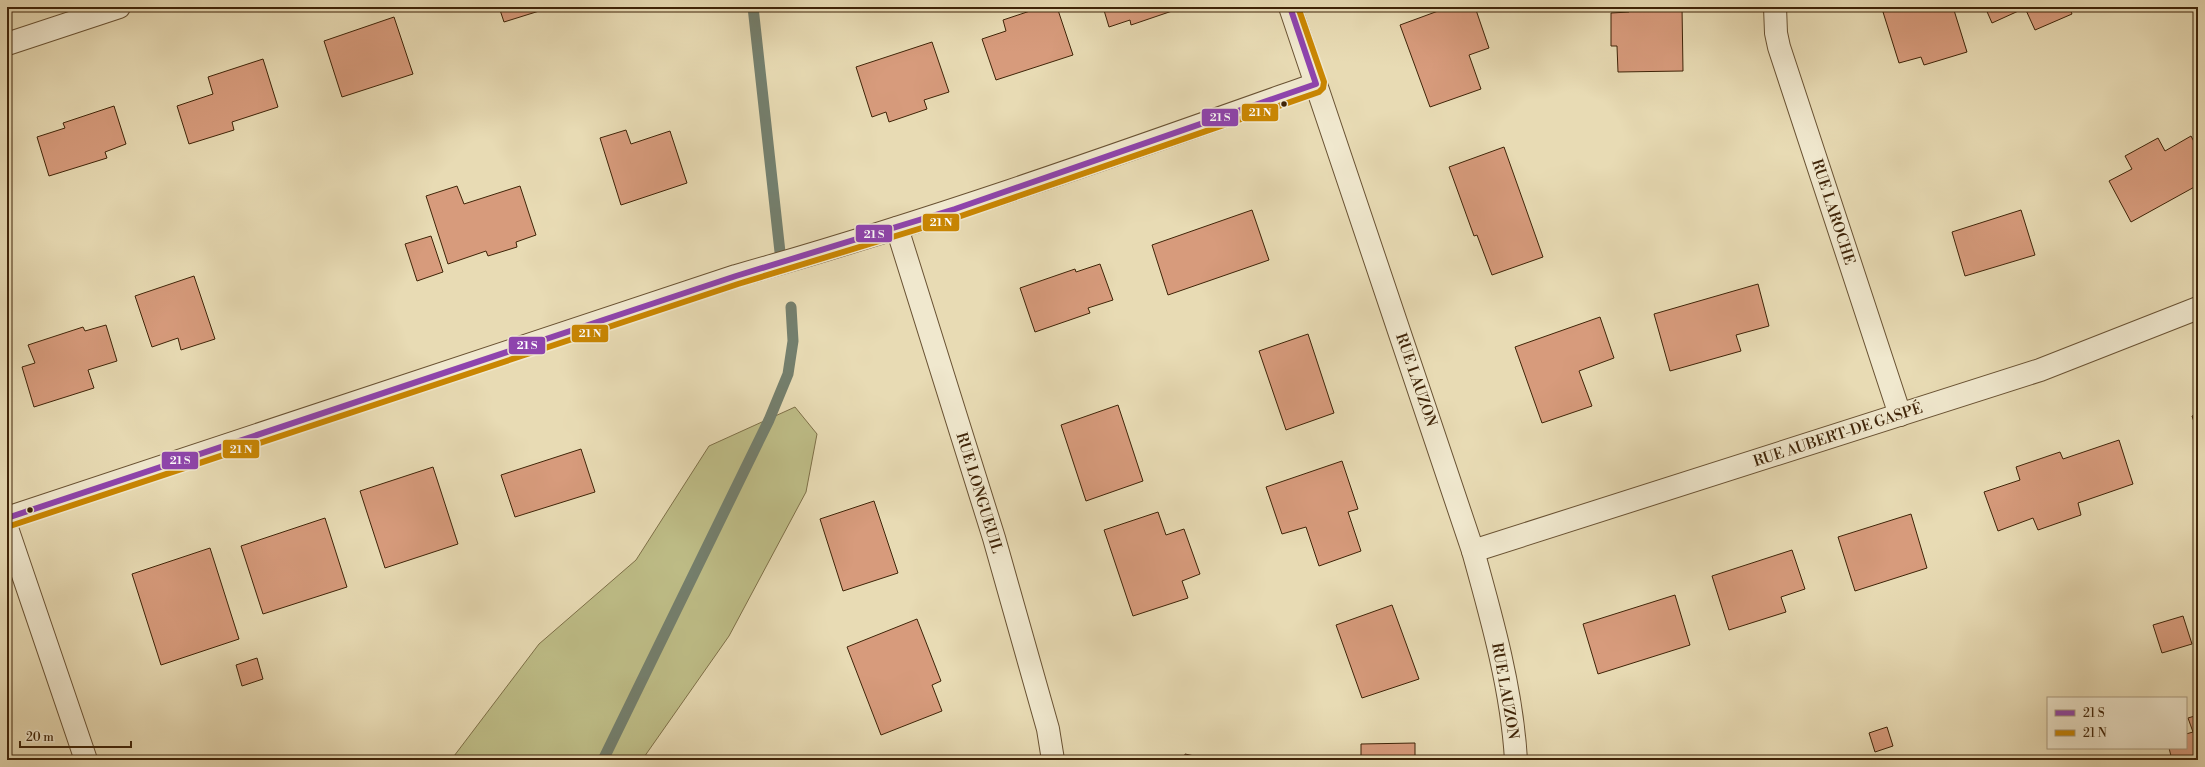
<svg xmlns="http://www.w3.org/2000/svg" width="2205" height="767" font-family="'Libre Bodoni',serif">
<rect width="100%" height="100%" fill="#e8dbb4"/>
<filter id="stains"><feTurbulence type="fractalNoise" baseFrequency=".005" numOctaves="4"/><feColorMatrix values="0 0 0 0 .2 0 0 0 0 .09 0 0 0 0 .02 0 0 0 .5 -.17"/></filter>
<radialGradient id="worn" r=".72"><stop offset=".6" stop-color="#630" stop-opacity="0"/><stop offset="1" stop-color="#630" stop-opacity=".3"/></radialGradient>
<polygon fill="#bebd87" stroke="#7e7048" points="795,407 817,434 806,492 729,636 642,760 451,760 539,644 636,560 709,446"/>
<g fill="none" stroke-linecap="round" stroke-linejoin="round">
<g stroke="#747f6d" stroke-width="11">
<polyline points="753,7 780,252"/>
<polyline points="603,760 769,420 788,374 793,341 791,307"/>
</g>
</g>
<g fill="#d79b7c" stroke="#3f2408">
<polygon points="499,7 552,7 504,22"/>
<polygon points="1042,7 1057,7 1073,55 996,80 982,39 1006,31 1003,20"/>
<polygon points="1103,7 1180,7 1181,8 1131,25 1130,20 1109,27"/>
<polygon points="1449,7 1475,7 1489,48 1469,55 1481,89 1430,107 1400,25"/>
<polygon points="1629,7 1682,7 1683,71 1618,72 1617,46 1611,46 1611,13 1629,12"/>
<polygon points="1899,7 1953,7 1967,52 1924,65 1921,57 1899,63 1883,12"/>
<polygon points="1985,7 2069,7 2072,14 2035,30 2025,8 1992,23"/>
<polygon points="394,17 413,74 342,97 324,41"/>
<polygon points="932,42 949,92 924,100 927,109 889,122 886,112 872,117 856,67"/>
<polygon points="263,59 278,107 232,122 234,130 189,144 177,106 213,94 208,77"/>
<polygon points="114,106 126,144 105,152 107,158 49,176 37,137 65,128 63,123"/>
<polygon points="626,130 631,144 670,131 687,183 621,205 600,138"/>
<polygon points="2191,136 2198,149 2198,185 2131,222 2109,181 2132,169 2125,156 2158,138 2165,151"/>
<polygon points="1504,147 1543,257 1492,275 1477,235 1474,236 1449,167"/>
<polygon points="457,186 464,204 520,186 536,235 516,242 517,247 488,256 486,251 448,264 426,196"/>
<polygon points="1252,210 1269,260 1168,295 1152,245"/>
<polygon points="2021,210 2035,255 1965,276 1952,232"/>
<polygon points="431,236 443,272 417,281 405,244"/>
<polygon points="1100,264 1113,300 1088,308 1090,313 1035,332 1020,288 1075,269 1076,272"/>
<polygon points="194,276 215,339 181,350 178,338 152,347 135,296"/>
<polygon points="1758,284 1769,326 1736,335 1741,351 1670,371 1654,314"/>
<polygon points="1600,317 1614,358 1579,371 1592,406 1542,423 1515,347"/>
<polygon points="106,325 117,361 88,370 94,388 34,407 22,367 35,363 28,345 83,327 85,331"/>
<polygon points="1308,334 1334,413 1286,430 1259,351"/>
<polygon points="1118,405 1143,481 1086,501 1061,425"/>
<polygon points="2198,414 2198,434 2192,416"/>
<polygon points="2119,440 2133,484 2078,503 2081,515 2038,530 2033,518 1998,531 1984,492 2020,480 2016,467 2060,452 2063,459"/>
<polygon points="581,449 595,492 515,517 501,475"/>
<polygon points="1342,461 1358,509 1348,512 1361,551 1319,566 1306,527 1282,534 1266,487"/>
<polygon points="433,467 458,544 385,568 360,491"/>
<polygon points="874,501 898,573 843,591 820,519"/>
<polygon points="1158,512 1166,535 1184,529 1200,574 1182,581 1188,598 1133,616 1104,530"/>
<polygon points="1911,514 1927,568 1855,591 1838,537"/>
<polygon points="325,518 347,587 263,614 241,546"/>
<polygon points="210,548 239,639 161,665 132,574"/>
<polygon points="1792,550 1805,589 1781,597 1786,612 1729,630 1712,576"/>
<polygon points="1675,595 1690,645 1598,674 1583,624"/>
<polygon points="1392,605 1419,679 1362,698 1336,625"/>
<polygon points="2183,616 2192,644 2162,653 2153,625"/>
<polygon points="917,619 941,681 932,685 942,711 881,735 847,647"/>
<polygon points="257,658 263,679 242,686 236,665"/>
<polygon points="2198,715 2198,760 2172,760 2169,748 2186,748 2186,734 2193,732 2188,718"/>
<polygon points="1887,727 1893,746 1875,752 1869,733"/>
<polygon points="1415,743 1415,760 1361,760 1361,744"/>
<polygon points="1185,754 1213,760 1184,760"/>
</g>
<g fill="none" stroke-linecap="round" stroke-linejoin="round">
<defs>
<g id="street">
<path d="M1290,7L1473,551C1492,619 1512,690 1516,760"/>
<polyline points="1775,7 1776,33 1779,47 1900,415"/>
<polyline points="7,44 119,7"/>
<polyline points="897,228 994,538 1048,729 1053,760"/>
<path d="M7,518L736,276C932,221 1124,152 1316,84"/>
<polyline points="7,528 86,760"/>
<polyline points="1473,551 2040,370 2198,308"/>
</g>
</defs>
<use href="#street" stroke="#695233" stroke-width="24"/>
<use href="#street" stroke="#f0e8ce" stroke-width="22"/>
<defs>
<polyline id="bus-1" points="7,518 736,276 955,209 1316,84 1290,7"/>
<polyline id="bus-2" points="10,526 738,284 958,217 1319,92 1323,88 1324,82 1298,7"/>
</defs>
<use href="#bus-1" stroke="#f0e8ce" stroke-width="9"/>
<use href="#bus-2" stroke="#f0e8ce" stroke-width="9"/>
<use href="#bus-1" stroke="#8e44ad" stroke-width="6"/>
<use href="#bus-2" stroke="#c98602" stroke-width="6"/>
</g>
<g fill="#3f2408" stroke="#f0e8ce" stroke-width="1.5">
<circle cx="1284" cy="104" r="3.5"/>
<circle cx="30" cy="510" r="3.5"/>
</g>
<g text-anchor="middle" dominant-baseline="central" stroke-width="3" stroke-linejoin="round" paint-order="stroke">
<g font-size="15" fill="#3f2408" stroke="#f0e8ce">
<text transform="translate(1833 212) rotate(72)">RUE LAROCHE</text>
<text transform="translate(1416 380) rotate(71)">RUE LAUZON</text>
<text transform="translate(1838 435) rotate(-18)">RUE AUBERT-DE GASPÉ</text>
<text transform="translate(979 493) rotate(73)">RUE LONGUEUIL</text>
<text transform="translate(1505 691) rotate(80)">RUE LAUZON</text>
</g>
</g>
<g stroke="#f0e8ce" stroke-width="1.5">
<rect x="1241" y="103" width="38" height="19" rx="4" fill="#c98602"/>
<rect x="1201" y="108" width="38" height="19" rx="4" fill="#8e44ad"/>
<rect x="922" y="213" width="38" height="19" rx="4" fill="#c98602"/>
<rect x="855" y="224" width="38" height="19" rx="4" fill="#8e44ad"/>
<rect x="571" y="324" width="38" height="19" rx="4" fill="#c98602"/>
<rect x="508" y="336" width="38" height="19" rx="4" fill="#8e44ad"/>
<rect x="222" y="439" width="38" height="20" rx="4" fill="#c98602"/>
<rect x="161" y="451" width="38" height="19" rx="4" fill="#8e44ad"/>
</g>
<g font-size="11" text-anchor="middle" font-weight="bold" fill="#fff">
<text x="1260" y="116">21 N</text>
<text x="1220" y="121">21 S</text>
<text x="941" y="226">21 N</text>
<text x="874" y="238">21 S</text>
<text x="590" y="337">21 N</text>
<text x="527" y="349">21 S</text>
<text x="241" y="453">21 N</text>
<text x="180" y="464">21 S</text>
</g>
<rect width="2205" height="767" fill="none" stroke="#e8dbb4" stroke-width="24"/>
<rect x="8" y="8" width="2189" height="751" fill="none" stroke="#3f2408" stroke-width="2"/>
<rect x="12" y="12" width="2181" height="743" fill="none" stroke="#3f2408"/>
<rect x="2047" y="697" width="140" height="52" fill="#f0e8ce" stroke="#a99a7f"/>
<rect x="2055" y="710" width="20" height="6" fill="#8e44ad" stroke="#a99a7f"/>
<text x="2083" y="717" font-size="12" fill="#3f2408">21 S</text>
<rect x="2055" y="730" width="20" height="6" fill="#c98602" stroke="#a99a7f"/>
<text x="2083" y="737" font-size="12" fill="#3f2408">21 N</text>
<path d="M20 741v6h111v-6" fill="none" stroke="#3f2408" stroke-width="2"/>
<text x="26" y="741" font-size="12" fill="#3f2408" stroke="#f0e8ce" stroke-width="3" paint-order="stroke">20 m</text>
<rect width="100%" height="100%" filter="url(#stains)"/>
<rect width="100%" height="100%" fill="url(#worn)"/>
</svg>
